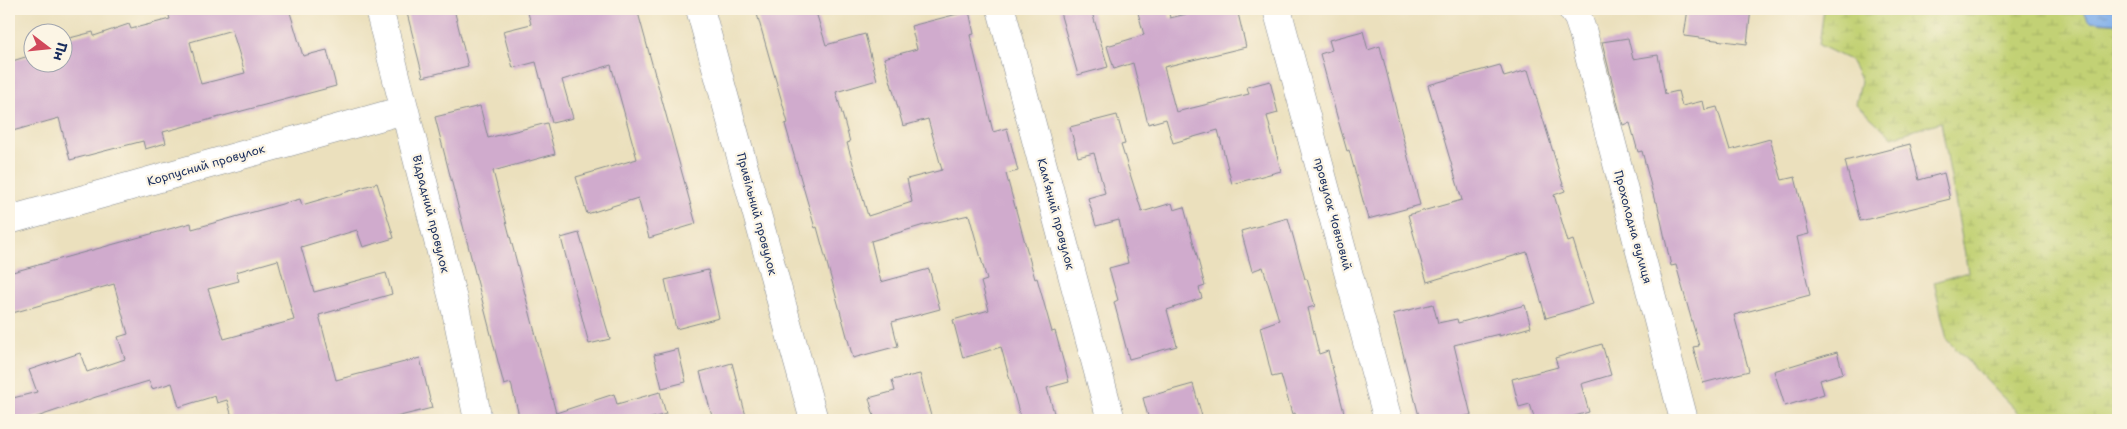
<svg xmlns="http://www.w3.org/2000/svg" width="2127" height="429" font-family="'Shantell Sans',sans-serif">
<defs>
<pattern id="wetland-marsh" width="20" height="14" patternUnits="userSpaceOnUse" patternTransform="scale(1.25)"><rect width="20" height="14" fill="#c2d174"/><path d="M1 5h8M5 5V1M11 12h8M15 12V8" fill="none" stroke="#a6b467"/></pattern>
<pattern id="water-ripples" width="26" height="14" patternUnits="userSpaceOnUse" patternTransform="scale(1.25)"><rect width="26" height="14" fill="#80afea"/><path d="M2 4q2-2 4 0t4 0M15 11q2-2 4 0t4 0" fill="none" stroke="#688fc1"/></pattern>
</defs>
<rect width="100%" height="100%" fill="#fcf5e5"/>
<filter id="ink" filterUnits="userSpaceOnUse"><feTurbulence type="fractalNoise" baseFrequency=".02" numOctaves="2"/><feDisplacementMap in="SourceGraphic" scale="10" xChannelSelector="R" yChannelSelector="G"/><feConvolveMatrix kernelMatrix="1 2 1 2 8 2 1 2 1" color-interpolation-filters="sRGB"/></filter>
<filter id="wash" filterUnits="userSpaceOnUse"><feTurbulence type="fractalNoise" baseFrequency=".0096" numOctaves="4" result="noise"/><feDisplacementMap in="SourceGraphic" scale="20" xChannelSelector="R" yChannelSelector="G"/><feGaussianBlur stdDeviation="1.12" result="paint"/><feColorMatrix in="noise" values="0 0 0 0 0 0 0 0 0 0 0 0 0 0 0 0 0 1.4 0 .05"/><feComposite in="paint" operator="in"/></filter>
<g filter="url(#wash)">
<rect width="100%" height="100%" fill="#ebe0bd"/>
<polygon fill="url(#wetland-marsh)" stroke="#6e8069" points="1824,9 2081,9 2089,21 2113,23 2118,25 2118,420 2025,420 1947,340 1934,282 1968,272 1941,122 1892,137 1856,104 1861,81 1850,60 1819,45"/>
<polygon fill="url(#water-ripples)" stroke="#4e6fa4" points="2081,9 2118,9 2118,25 2113,23 2089,21"/>
<g id="blocks">
<g fill="#d0abcd" fill-rule="evenodd">
<path d="M167,9H289L303,56L327,50L336,86L163,132L166,143L145,149L143,141L70,160L59,118L9,132V62L32,55V62H62V40L93,32L94,36L129,24L131,29L170,19ZM232,30L245,73L201,84L190,42Z"/>
<polygon points="424,9 454,9 468,66 423,77 407,13"/>
<polygon points="527,9 637,9 696,224 649,238 638,198 587,214 576,177 637,159 611,65 562,80 573,118 552,123 536,62 513,68 503,31 531,24"/>
<polygon points="777,9 815,9 826,45 865,34 877,80 836,92 850,142 847,143 868,216 912,202 907,179 942,170 928,119 903,126 884,58 917,49 911,26 969,11 974,34 970,35 993,132 1007,128 1018,171 1006,174 1035,279 1037,278 1052,332 1055,331 1069,382 1047,388 1056,420 1021,420 1001,347 963,358 953,320 989,310 981,282 987,280 969,215 924,225 871,241 881,282 929,269 940,309 892,322 898,346 853,358 817,227 815,228 785,124 788,123 757,14"/>
<polygon points="1059,9 1091,9 1108,67 1078,75"/>
<polygon points="1137,9 1168,9 1170,18 1207,9 1237,9 1246,47 1164,67 1176,112 1249,94 1247,87 1270,81 1278,113 1267,116 1281,171 1232,184 1218,130 1173,143 1166,119 1148,124 1133,63 1114,69 1107,46 1144,35"/>
<polygon points="1688,9 1751,9 1747,44 1684,36"/>
<polygon points="1363,31 1368,50 1380,46 1420,205 1368,219 1349,150 1347,151 1338,120 1320,54 1332,50 1329,40"/>
<polygon points="1628,38 1633,59 1658,55 1665,94 1678,91 1682,106 1703,101 1705,110 1717,107 1730,150 1770,139 1782,180 1795,177 1809,234 1797,237 1810,295 1734,315 1749,371 1703,383 1693,347 1699,346 1676,265 1671,266 1657,202 1655,202 1642,151 1638,152 1630,123 1623,125 1602,42"/>
<polygon points="1500,65 1504,77 1528,70 1565,191 1554,195 1568,242 1573,240 1593,304 1546,318 1527,252 1427,282 1408,215 1462,200 1428,85"/>
<polygon points="480,106 488,138 547,123 555,154 493,171 556,413 614,394 617,404 660,392 666,414 645,420 520,420 511,383 504,385 435,117"/>
<polygon points="1117,115 1125,144 1121,145 1142,212 1172,203 1174,210 1184,207 1205,286 1199,288 1202,298 1167,310 1177,346 1129,359 1114,302 1118,300 1109,268 1128,263 1119,220 1096,226 1088,198 1105,193 1094,153 1078,157 1070,127"/>
<polygon points="1910,144 1919,180 1944,173 1950,199 1860,221 1845,161"/>
<path d="M377,183L394,238L363,247L357,230L301,247L314,292L386,273L392,294L319,315L336,380L420,358L432,408L384,420H233L227,400L217,403L215,396L179,407L172,383L152,389L149,381L96,397L28,420H9V399L37,392L29,370L80,353L87,372L125,359L118,337L128,334L114,284L9,314V273L191,223L192,229L300,199L302,205ZM278,260L294,320L224,339L208,289L239,281L236,272Z"/>
<polygon points="1288,218 1305,279 1307,279 1315,306 1308,308 1319,354 1328,351 1346,420 1297,420 1295,413 1292,414 1281,375 1272,377 1260,327 1279,320 1263,267 1252,271 1241,231"/>
<polygon points="579,233 610,339 589,344 561,238"/>
<polygon points="708,270 719,318 676,329 665,280"/>
<polygon points="1433,304 1438,323 1457,319 1458,323 1525,305 1531,327 1499,336 1499,334 1454,345 1471,415 1448,420 1420,420 1393,314"/>
<polygon points="1602,344 1611,375 1581,384 1589,412 1561,420 1535,420 1530,404 1519,407 1512,379 1558,367 1555,358"/>
<polygon points="678,349 686,382 662,388 654,355"/>
<polygon points="1837,352 1843,373 1820,380 1824,394 1785,406 1774,371"/>
<polygon points="732,363 747,420 713,420 700,372"/>
<polygon points="920,374 932,420 875,420 869,398 895,391 892,380"/>
<polygon points="1193,384 1203,420 1149,420 1143,398"/>
</g>
</g>
</g>
<g filter="url(#ink)">
<use href="#blocks" fill-opacity="0" stroke="#83888e" stroke-width="1"/>
<g fill="none" stroke-linecap="round" stroke-linejoin="round">
<defs>
<g id="minor">
<polyline points="379,9 456,311 478,420"/>
<polyline points="700,9 814,420"/>
<polyline points="1001,9 1111,420"/>
<polyline points="1277,9 1388,420"/>
<polyline points="1572,9 1578,18 1583,33 1684,420"/>
<polyline points="9,220 404,110"/>
</g>
</defs>
<use href="#minor" stroke="#83888e" stroke-width="29"/>
<use href="#minor" stroke="#fff" stroke-width="28"/>
</g>
</g>
<g text-anchor="middle" dominant-baseline="central" stroke-width="4.5" stroke-linejoin="round" paint-order="stroke">
<g font-size="12" fill="#1b2f5e" stroke="#fcf5e5">
<text transform="translate(206 165) rotate(-16)">Корпусний провулок</text>
<text transform="translate(431 214) rotate(76)">Відрадний провулок</text>
<text transform="translate(757 214) rotate(75)">Привільний провулок</text>
<text transform="translate(1056 214) rotate(75)">Камʼяний провулок</text>
<text transform="translate(1333 214) rotate(75)">провулок Човновий</text>
<text transform="translate(1633 227) rotate(75)">Прохолодна вулиця</text>
</g>
</g>
<rect width="2127" height="429" fill="none" stroke="#fcf5e5" stroke-width="30"/>
<g transform="translate(48 48) rotate(106)"><circle r="24" fill="#fcf5e5" stroke="#a2a6af"/>
<path d="M0-4L9 19L0 12L-9 19Z" fill="#d1495b"/>
<text y="-8" font-size="14" font-weight="bold" text-anchor="middle" fill="#1b2f5e">Пн</text>
</g>
</svg>
